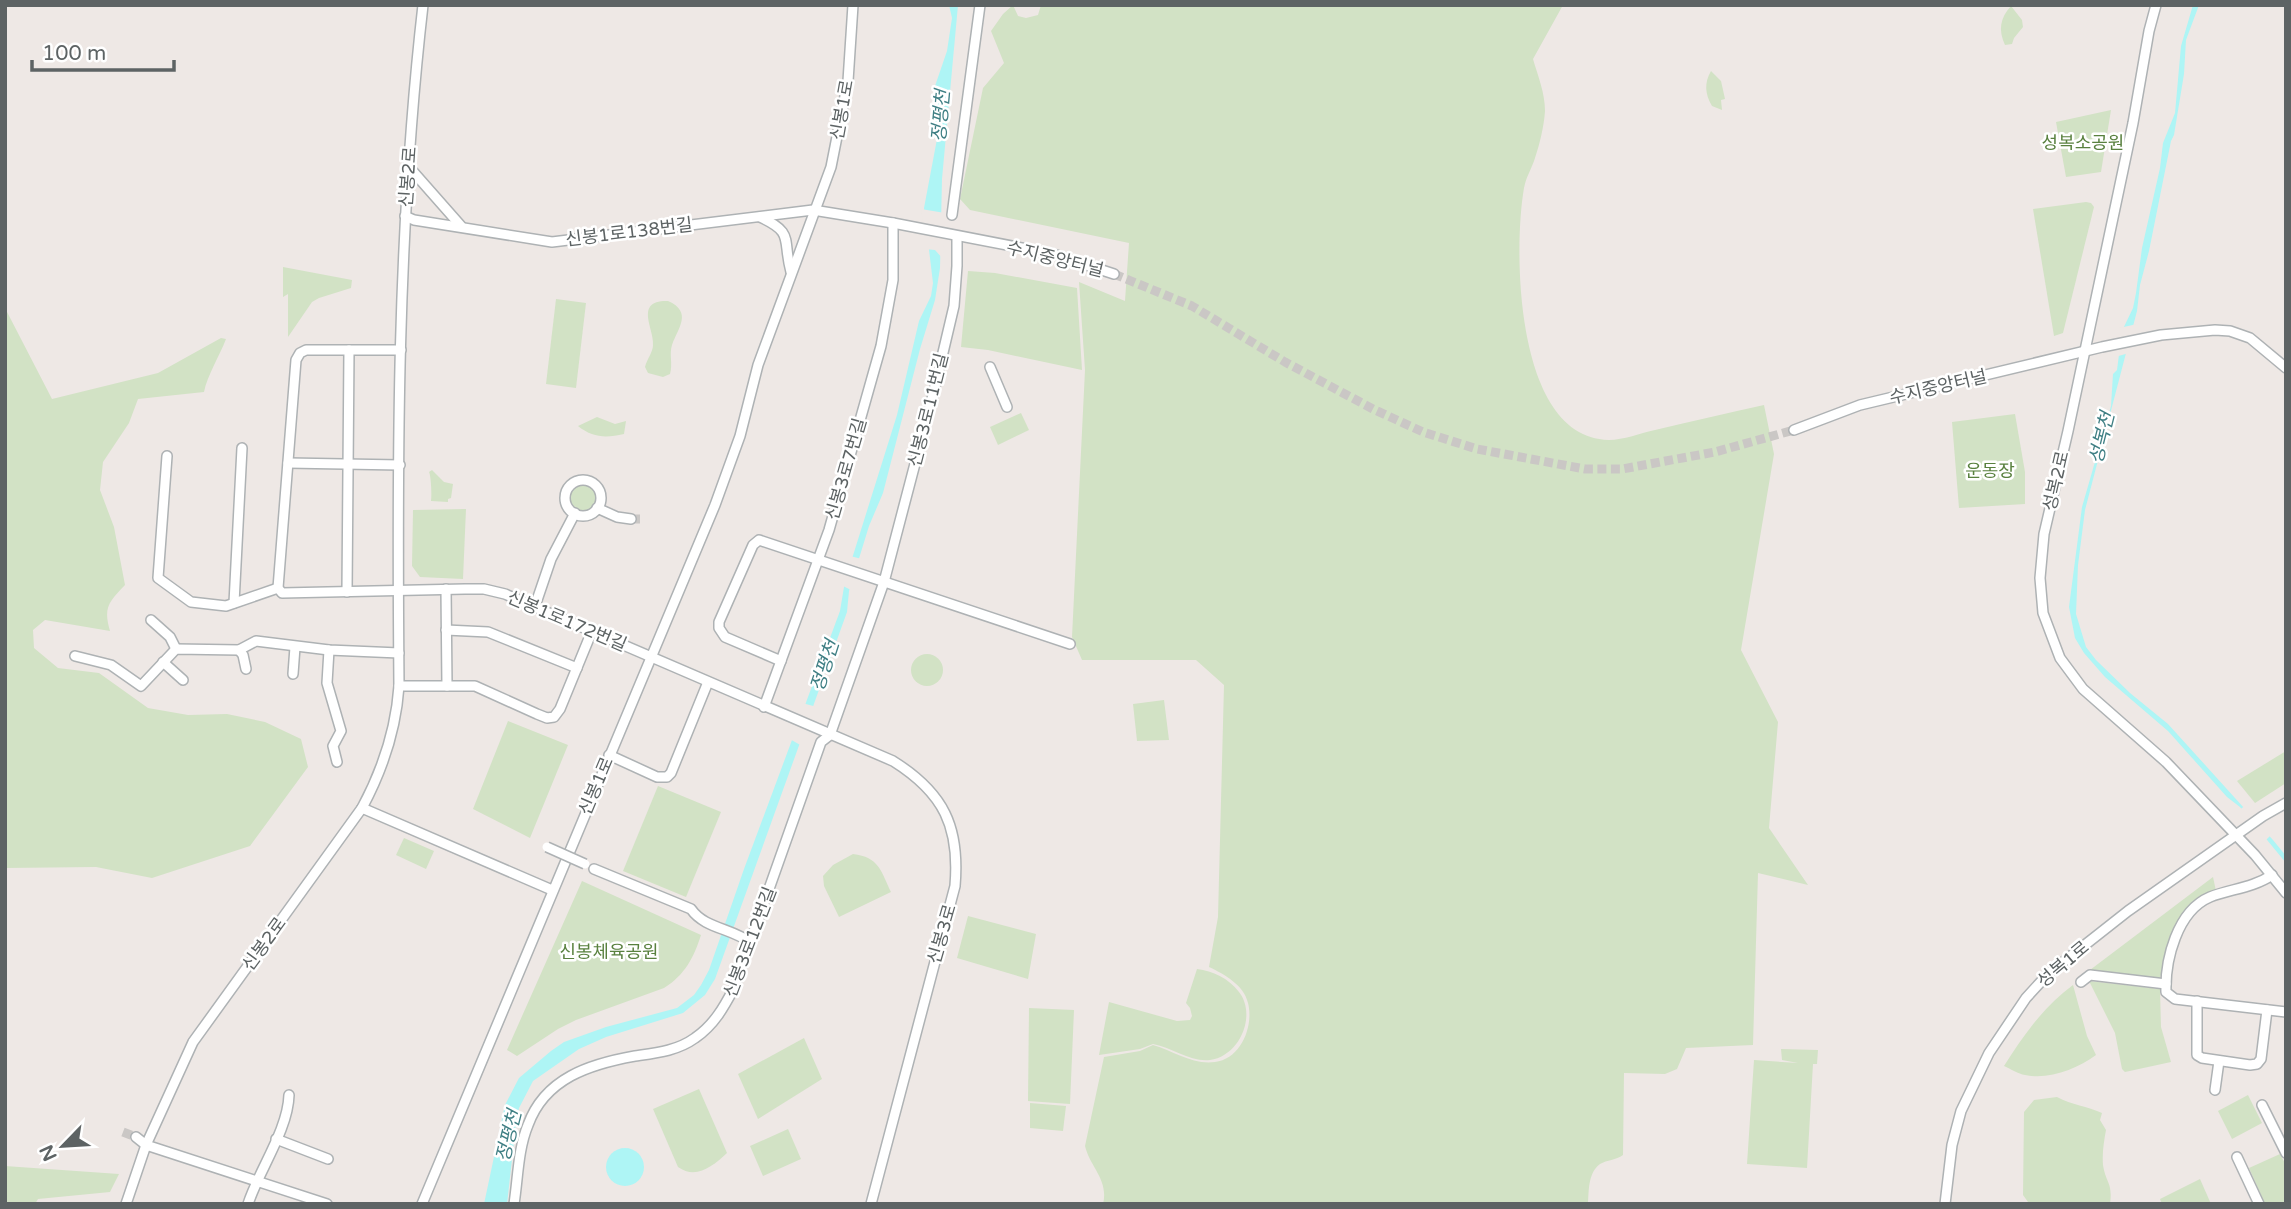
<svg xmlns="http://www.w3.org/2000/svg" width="2291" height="1209" font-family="'Varela Round','Noto Sans KR',sans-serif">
<rect width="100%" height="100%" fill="#eee8e5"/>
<g fill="#d2e2c5">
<path d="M1013,5L1018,16L1026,18L1038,15L1041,5H1563L1533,59C1538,76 1545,93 1545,111C1544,126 1540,143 1535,158C1532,168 1526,177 1524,188C1513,251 1515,439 1609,440C1623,440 1641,433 1655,430C1692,421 1728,413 1764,405L1774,454L1741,650L1778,722L1769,828L1808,885L1758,873L1753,1045L1686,1048L1677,1069L1665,1074L1624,1073L1623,1155C1616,1160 1607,1160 1600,1164C1588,1173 1589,1190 1588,1204H1103C1109,1180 1090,1167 1085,1146L1104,1057L1140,1051L1153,1045C1174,1051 1192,1065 1215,1062C1241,1059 1254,1026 1248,1003C1244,985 1224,974 1209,967L1218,917L1224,685L1196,660H1082L1072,637L1085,370L1079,282L1125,301L1129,243L970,210L960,199L983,88L1004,63L991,31L1003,14Z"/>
<path d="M2011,6L2022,20L2023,27L2014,38L2012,44L2005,45C1998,30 2000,18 2011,6Z"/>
<path d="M1711,71L1721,81L1725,99L1721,100L1722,110L1712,106C1705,94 1704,83 1711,71Z"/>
<polygon points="2111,110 2101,172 2066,177 2056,122"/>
<polygon points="2086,202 2091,203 2094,207 2063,333 2054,336 2033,209"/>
<polygon points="283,267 352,280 351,288 319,298 312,302 288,337 288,294 283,297"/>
<polygon points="968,271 995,273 1077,288 1082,370 988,350 961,347"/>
<polygon points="556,299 586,303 576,388 546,384"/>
<path d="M668,301C693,312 678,328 672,345C669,354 673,364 670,374L663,377L648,373L645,367C647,359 653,352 653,345C655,330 633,300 668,301Z"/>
<path d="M5,308L52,399L158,373L221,338L226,339C220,355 207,376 204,392L138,399L129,423L103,462L100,490L114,527L125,585C109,602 103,607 110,631L45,620L33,630L34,648L58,668L99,673L148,708L188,715L227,714L265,722L301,739L308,767L250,846L152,878L96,867L5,868Z"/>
<polygon points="1021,413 1029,430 998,445 990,427"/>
<polygon points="2015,414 2025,472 2025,504 1959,508 1952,422"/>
<path d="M597,417L615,424L626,421L624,434C606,438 593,438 578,426Z"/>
<path d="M432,470L444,482L453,484L451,498L448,499V502L431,501C432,497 431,475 429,472Z"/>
<circle cx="583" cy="498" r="17"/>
<polygon points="466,509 463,579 420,577 412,566 413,510"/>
<circle cx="927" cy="670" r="16"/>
<polygon points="1164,700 1169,740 1137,741 1133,704"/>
<polygon points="508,721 568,745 530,838 473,809"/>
<polygon points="2286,751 2286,783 2255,803 2237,781"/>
<polygon points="658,786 721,812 686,897 623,871"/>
<polygon points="404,838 434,851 426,869 396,855"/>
<path d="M853,854C879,857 881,871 891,892L839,917L824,886L823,876L833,865Z"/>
<path d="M2213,877L2216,891C2205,900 2190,909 2181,920C2167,936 2166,959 2160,978L2090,970Z"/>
<path d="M582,881L701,935C694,957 685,975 664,988L576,1020L558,1029L517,1056L507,1050Z"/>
<polygon points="968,916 1036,934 1028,979 957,958"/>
<path d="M1197,969C1213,971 1228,978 1239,992C1257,1015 1240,1056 1210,1060C1190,1062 1173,1048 1153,1044L1140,1049L1099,1055L1109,1002L1177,1021L1190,1020L1192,1016L1190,1008L1186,1003Z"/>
<polygon points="2089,981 2160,989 2161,1027 2171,1062 2125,1072 2122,1069 2115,1033"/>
<path d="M2073,985L2087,1036L2096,1055C2077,1069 2049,1080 2025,1075C2018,1074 2011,1069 2004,1066C2023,1036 2044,1006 2073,985Z"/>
<polygon points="1029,1008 1074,1010 1070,1104 1028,1101"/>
<polygon points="804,1038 822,1079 758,1119 738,1074"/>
<polygon points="1781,1049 1818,1050 1817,1064 1813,1064 1807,1168 1747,1164 1754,1060 1798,1063 1782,1060"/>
<path d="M699,1089L727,1153C713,1166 696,1180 678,1167L653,1109Z"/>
<polygon points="2248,1095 2262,1123 2232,1139 2218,1111"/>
<path d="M2057,1097C2072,1105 2087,1106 2102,1113L2100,1120L2106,1130C2104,1141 2102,1153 2103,1165C2106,1184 2113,1182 2110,1204H2034L2028,1202L2023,1195L2024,1112L2034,1100Z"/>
<polygon points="1030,1103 1066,1106 1063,1131 1030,1128"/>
<polygon points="788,1129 801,1159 763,1176 750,1146"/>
<polygon points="2280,1154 2286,1165 2286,1204 2265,1204 2249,1168"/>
<polygon points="5,1166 119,1174 110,1192 38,1199 35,1204 5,1204"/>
<polygon points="2200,1179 2211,1204 2162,1204 2160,1199"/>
</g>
<g fill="#aef5f5">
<polygon points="949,5 958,5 942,179 940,268 935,300 920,349 883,493 869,526 849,591 847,612 715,979 705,995 683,1013 606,1037 579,1049 533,1081 519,1108 516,1123 507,1204 484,1204 505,1105 519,1078 551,1051 564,1042 606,1027 677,1008 694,995 701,985 709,970 744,869 840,611 845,581 897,415 919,321 931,296 933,283 924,208 937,139 933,106 935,86 947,51 952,18"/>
<polygon points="2193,5 2199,5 2186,40 2184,74 2174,135 2171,141 2149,251 2140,285 2137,311 2085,510 2078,565 2076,614 2086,647 2096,660 2130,693 2168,724 2273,840 2286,856 2286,863 2240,807 2227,797 2168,731 2105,677 2084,653 2075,638 2069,607 2082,507 2111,406 2113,374 2117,370 2122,331 2133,308 2136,293 2142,248 2160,168 2163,143 2175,113 2181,46"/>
<circle cx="625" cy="1167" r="19"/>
</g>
<g fill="#eee8e5">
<polygon points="921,209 945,213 943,259 935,250 924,249 925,236"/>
<polygon points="2137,324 2129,353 2115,357 2119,328"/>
<polygon points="850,556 862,559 853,591 841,585"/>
<polygon points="802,703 817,707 802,746 788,738"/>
<polygon points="2246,805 2272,834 2264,842 2238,811"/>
</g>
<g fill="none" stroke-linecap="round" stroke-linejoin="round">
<g stroke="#cac7c5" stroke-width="9" stroke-dasharray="9 4.5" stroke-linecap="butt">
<polyline points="1114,274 1192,306 1285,362 1373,409 1423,432 1477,449 1585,469 1622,469 1715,452 1794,430"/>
<polyline points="631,519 643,519"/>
<polyline points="123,1132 136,1137"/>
</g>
<defs>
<g id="minor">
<polyline points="2156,5 2149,31 2133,123 2068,431 2044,534 2040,578 2043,613 2060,658 2083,689 2166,762 2255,855 2286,893"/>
<polyline points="409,167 461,226"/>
<polyline points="952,215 980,5"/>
<polyline points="405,216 414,220 552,242 813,210 893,223 1053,254 1114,274"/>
<path d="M760,217C795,233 782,239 791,272"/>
<path d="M401,350H306L300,353L296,360L278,588L282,593L465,589H484L505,594L893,761C944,793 960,827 955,886L871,1204"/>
<polyline points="990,367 1007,407"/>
<polyline points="1794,430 1860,405 2102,347 2161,335 2215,330 2230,331 2250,338 2286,368"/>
<polyline points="167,456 158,578 191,602 226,606 278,588"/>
<polyline points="288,463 400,465"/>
<circle cx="583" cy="498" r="18"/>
<polyline points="597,508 617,517 631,519"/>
<polyline points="446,589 447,686"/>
<polyline points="347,592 349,350"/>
<polyline points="234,603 242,448"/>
<polyline points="535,606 551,559 575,513"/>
<polyline points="151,620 170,637 176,649"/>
<polyline points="446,630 488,632 577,668"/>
<polyline points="239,650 243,655 246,669"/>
<polyline points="329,650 327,683 341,731 333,746 337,762"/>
<polyline points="75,656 111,665 141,686 176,649 239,650 256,641 329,650 399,653"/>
<polyline points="781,661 725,637 719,628 719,622 753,545 759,540 1070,644"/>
<polyline points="163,662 183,680"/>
<polyline points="293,674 295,647"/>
<polyline points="399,686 475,686 537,714 547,718 554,717 560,709 592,631"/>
<polyline points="764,707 829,530 881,346 893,280 893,223"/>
<polyline points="609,755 657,777 667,777 671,773 708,682"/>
<polyline points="362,808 552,890"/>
<path d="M594,869L691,909C705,929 732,928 751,943"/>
<path d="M2272,875C2253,888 2230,889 2210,897C2177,911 2165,960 2166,992L2175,999L2286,1012"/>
<polyline points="2081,982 2090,975 2166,984"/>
<polyline points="2197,1001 2197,1055 2202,1058 2250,1065 2257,1064 2261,1059 2267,1010"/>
<polyline points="2215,1090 2219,1061"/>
<polyline points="2262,1105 2286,1153"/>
<polyline points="136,1137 146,1145 327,1204"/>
<polyline points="276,1139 328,1159"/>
<polyline points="2237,1157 2259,1204"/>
<path d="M126,1204L146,1145L193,1042L362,808C383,769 396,730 399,686C397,460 397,231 423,5"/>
<path d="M248,1204C259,1170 288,1130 289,1095"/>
<polyline points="422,1204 715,505 740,436 758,365 831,167 848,81 853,5"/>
<path d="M514,1204C518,1178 518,1149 528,1125C545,1078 590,1064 635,1056C656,1053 677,1051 695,1038C714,1025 724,1007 734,988L821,742L830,735L884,582L933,395L954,306L957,266V237"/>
<polyline points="1945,1204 1952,1145 1961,1111 1989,1053 2026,998 2048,974 2128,911 2263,816 2286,803"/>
</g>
</defs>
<use href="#minor" stroke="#aeb2b4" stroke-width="12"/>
<use href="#minor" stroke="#fff" stroke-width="9"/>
<defs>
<polyline id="minor-bridge" points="547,847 585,864"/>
</defs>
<use href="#minor-bridge" stroke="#aeb2b4" stroke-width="12" stroke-linecap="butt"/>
<use href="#minor-bridge" stroke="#fff" stroke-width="9"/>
</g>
<g text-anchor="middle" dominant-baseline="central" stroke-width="5" stroke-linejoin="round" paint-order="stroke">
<g font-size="18" fill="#5d6364" stroke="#fff">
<text transform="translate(842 110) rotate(-80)">신봉1로</text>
<text transform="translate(408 177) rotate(-86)">신봉2로</text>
<text transform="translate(629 232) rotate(-7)">신봉1로138번길</text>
<text transform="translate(1055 259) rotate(14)">수지중앙터널</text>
<text transform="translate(1938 387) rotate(-13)">수지중앙터널</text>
<text transform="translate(928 410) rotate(-76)">신봉3로11번길</text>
<text transform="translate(846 469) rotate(-74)">신봉3로7번길</text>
<text transform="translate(2056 481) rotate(-77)">성복2로</text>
<text transform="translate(567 621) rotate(23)">신봉1로172번길</text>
<text transform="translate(596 786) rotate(-67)">신봉1로</text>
<text transform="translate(942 934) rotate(-74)">신봉3로</text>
<text transform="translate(750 942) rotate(-69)">신봉3로12번길</text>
<text transform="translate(264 944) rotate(-54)">신봉2로</text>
<text transform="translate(2063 964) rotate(-40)">성복1로</text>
</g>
<g font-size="18" fill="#59813f" stroke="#fff">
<text x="2083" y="143">성복소공원</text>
<text x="1990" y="471">운동장</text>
<text x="609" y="952">신봉체육공원</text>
</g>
<g font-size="19" font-style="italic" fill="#3f7f84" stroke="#fff">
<text transform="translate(941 116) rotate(-85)">정평천</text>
<text transform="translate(2102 438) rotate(-76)">성복천</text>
<text transform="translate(825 666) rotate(-72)">정평천</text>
<text transform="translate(509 1136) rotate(-76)">정평천</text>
</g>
</g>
<rect width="2291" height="1209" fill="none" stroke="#5d6364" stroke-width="14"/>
<g transform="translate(63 1146) rotate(245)" stroke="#ffffff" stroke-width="5" paint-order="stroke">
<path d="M0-5L12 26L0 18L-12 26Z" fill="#5d6364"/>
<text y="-10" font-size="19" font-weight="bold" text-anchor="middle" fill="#5d6364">N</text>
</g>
<path d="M32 60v10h142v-10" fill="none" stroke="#5d6364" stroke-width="3.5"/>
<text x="42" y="60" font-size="21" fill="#5d6364" stroke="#ffffff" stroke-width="5" paint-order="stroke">100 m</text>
</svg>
